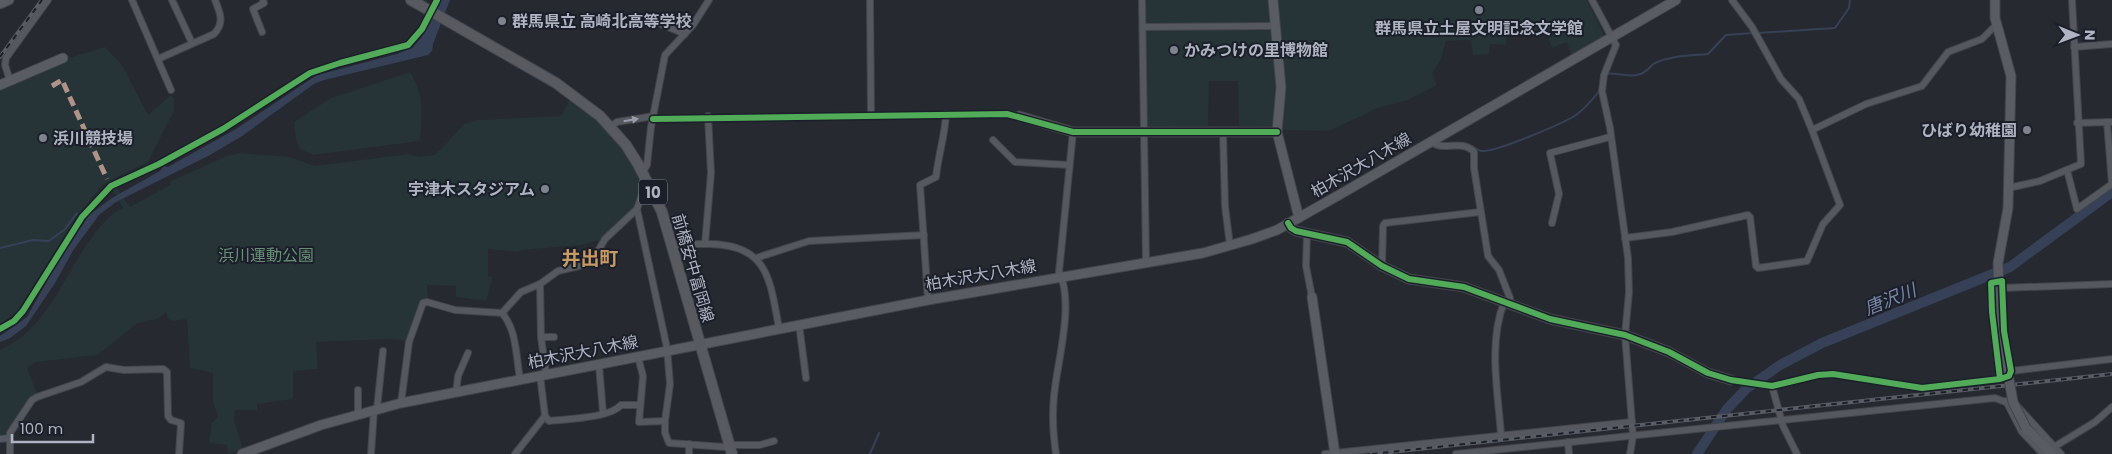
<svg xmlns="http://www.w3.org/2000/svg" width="2112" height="454" font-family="Poppins,'Noto Sans JP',sans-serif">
<rect width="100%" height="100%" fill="#262930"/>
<g fill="#263337">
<polygon points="1144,0 1587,0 1603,32 1603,38 1572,57 1567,42 1552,48 1544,27 1529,34 1507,34 1506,45 1490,44 1489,54 1473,55 1471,40 1446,41 1441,59 1432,74 1437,85 1408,100 1378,108 1329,131 1283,130 1282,127 1239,126 1238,81 1209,81 1208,126 1145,127"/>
<path d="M105,47L122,65L148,115L171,95L174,99V111L148,162L111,180L130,207L170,185L171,181L229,155L240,153L289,157L315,166L409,154L418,157L435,155L464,124L478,120L561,116L571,97C603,117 624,151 643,182L636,207L601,240L580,245L522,250L517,252L488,249V276L493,277L486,301L456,297V286L427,285L428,300L407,341L390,339L316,342L318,369L293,371V399L257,404V410H235L234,420L243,449L228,454L227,445L209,443L212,423L218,416L213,402V373L190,368L187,319L173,321L168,319L166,313L157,319L138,323L97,355L36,362L27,368L37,394L3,436L0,437V350C49,328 64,273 95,233C103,223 112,212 123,208L108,182L102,185L75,219L17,312L0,325V88L69,58Z"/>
<path d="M410,72C425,97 422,113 420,141L313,155L300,149L296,139L294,122L331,98Z"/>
</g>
<polygon fill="#364158" points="441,0 450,0 433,44 432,51 428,55 324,80 314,84 242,136 210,155 116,202 99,215 74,249 55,283 26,326 10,338 0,342 0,336 27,317 57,263 89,215 112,198 160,171 164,166 168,167 236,129 317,75 397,54 412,48 421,38"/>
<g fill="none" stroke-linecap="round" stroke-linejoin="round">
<g stroke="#364158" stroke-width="2">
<polyline points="1758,33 1835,28 1849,8 1850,0"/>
<path d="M1606,74C1615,72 1627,77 1637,75C1649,72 1647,68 1655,63C1672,55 1690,56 1708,54L1726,35L1753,33"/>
<path d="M1472,146C1475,148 1479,151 1482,151C1494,153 1564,123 1576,115C1586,108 1593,99 1600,90"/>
<polyline points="0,248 33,240 49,241 65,229 77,213"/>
<polyline points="870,454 879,433"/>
</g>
<polyline stroke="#364158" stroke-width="10" points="1697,454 1727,409 1746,389 1780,365 1822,343 2010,267 2112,192"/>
<defs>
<g id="street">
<polyline points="132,0 171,90"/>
<polyline points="172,0 192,43"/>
<polyline points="870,0 871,114"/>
<polyline points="1142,0 1146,262"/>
<polyline points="1592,0 1616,45 1604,75 1602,91 1610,128 1628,258 1629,292 1625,335 1633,436 1630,454"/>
<polyline points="1732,0 1752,27 1781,79 1799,99 1812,130"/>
<polyline points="661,24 685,34"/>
<polyline points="1143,27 1275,26"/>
<polyline points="262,32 253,9 264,3 263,0"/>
<polyline points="2074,47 2112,44"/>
<path d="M158,59L214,34C225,22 220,13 215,0"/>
<polyline points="10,81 5,65 6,58 48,0"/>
<polyline points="653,119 1007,114 1019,116"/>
<polyline points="2107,122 2112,184"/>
<polyline points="2077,123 2112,122"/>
<polyline points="610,127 617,122 654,116"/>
<polyline points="1223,132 1225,206 1230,246"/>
<polyline points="993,140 1015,162 1069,165"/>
<path d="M1431,141C1442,153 1462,138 1474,152V168L1488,256L1499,270L1510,298L1509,304"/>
<polyline points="2067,170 2077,209 2112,184"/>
<polyline points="643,172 647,165 651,127 665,55 693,25 709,0"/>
<polyline points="2008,188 2040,181 2081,164 2072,0"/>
<polyline points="637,209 667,348 670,384 665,421 665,433 669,443 725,447 730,445"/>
<polyline points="1552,223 1559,194 1550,153 1610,137"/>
<polyline points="1307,233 1306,266 1312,297"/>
<polyline points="1625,238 1672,232 1748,215 1750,217 1756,266 1758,268 1807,261 1823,224 1840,205 1812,130 1866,104 1922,86 1948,52 1982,39 1997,24"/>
<polyline points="705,244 711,173 708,116"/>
<path d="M672,247C684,243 698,244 710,244C769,245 770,281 779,328"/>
<polyline points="756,258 809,241 924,235"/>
<polyline points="1382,266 1383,226 1385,223 1480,212"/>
<polyline points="540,284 541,337 546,374"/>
<polyline points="2002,288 2112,284"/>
<path d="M928,300L920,185L936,177C938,156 945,136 946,114"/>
<polyline points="502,313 521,292 540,284 558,271 591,263 605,239 637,209 647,180"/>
<polyline points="799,324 806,378"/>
<polyline points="541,337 554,337"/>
<polyline points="638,357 643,376 639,422 665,421"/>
<polyline points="599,365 603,413"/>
<polyline points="2011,371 2112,359"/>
<path d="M540,375L545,416L549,421C567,419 610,418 621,405H639"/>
<polyline points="2000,379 1992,312 1991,283 2001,281"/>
<polyline points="1731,380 1772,386 1818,375 1833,374 1922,388 2000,379 2010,374"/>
<polyline points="1772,386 1783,426 1797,454"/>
<polyline points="456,392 458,376 468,353"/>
<polyline points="2006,401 2022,432 2043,454"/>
<path d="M401,403L409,342L423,303L427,302L455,310L502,313C517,330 516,357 520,379"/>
<polyline points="377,409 383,351"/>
<polyline points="358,414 358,390"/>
<path d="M1501,435C1498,391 1488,345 1504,302"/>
<polyline points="0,439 9,438"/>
<polyline points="1568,442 1569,454"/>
<polyline points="689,444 689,454"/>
<polyline points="732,445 760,445 774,441"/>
<polyline points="2054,447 2095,422 2112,407"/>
<polyline points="10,454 10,433 32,400 37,397 81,382 106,367 124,370 163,369 167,372 168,416 171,420 181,423 179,454"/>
<polyline points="371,454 374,410"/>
<polyline points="515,454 545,416"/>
<path d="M1056,454C1053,434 1052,415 1054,396C1057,362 1075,303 1059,272L1073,132"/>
<polyline points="1325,454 1632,422"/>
<polyline points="1456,454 1995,398 2018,407 2061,454"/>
</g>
<g id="secondary">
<polyline points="1273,0 1281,87 1277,132 1299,218"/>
<polyline points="1995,0 1995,18 2011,76 2008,208 1998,263 2000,329"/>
<polyline points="0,4 9,0"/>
<polyline points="0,85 63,58"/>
<polyline points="1019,116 1073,132 1277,132"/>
<polyline points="1288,223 1291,228 1296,231 1347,242 1382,266 1409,279 1464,287 1550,319 1625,335 1669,352 1708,373 1731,380"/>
<polyline points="1312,297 1335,454"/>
<polyline points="2026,428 2052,454"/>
<polyline points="242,454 321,425 401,403 928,300 1203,253 1252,239 1277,230 1339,195 1676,0"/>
</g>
<polyline id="primary" points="411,0 556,83 600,116 626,145 638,164 662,212 732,454"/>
</defs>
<use href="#street" stroke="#424449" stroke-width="8"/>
<use href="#secondary" stroke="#424449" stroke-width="11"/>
<use href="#primary" stroke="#43464d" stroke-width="12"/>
<use href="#street" stroke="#55585f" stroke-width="6"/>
<use href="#secondary" stroke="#5a5c64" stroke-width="9"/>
<use href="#primary" stroke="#585a60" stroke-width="10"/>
<defs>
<g id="rail">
<polyline points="0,57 42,0"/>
<polyline points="1372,454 2112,374"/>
</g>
</defs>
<use href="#rail" stroke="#595c62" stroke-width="4"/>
<use href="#rail" stroke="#1a1f2a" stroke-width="2" stroke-dasharray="5.5" stroke-linecap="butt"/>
<defs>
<polyline id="secondary-bridge" points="2000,329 2013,402 2026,428"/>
</defs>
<use href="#secondary-bridge" stroke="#424449" stroke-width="11" stroke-linecap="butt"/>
<use href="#secondary-bridge" stroke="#5a5c64" stroke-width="9"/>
<polyline stroke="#af9288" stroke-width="5" stroke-dasharray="10 5" stroke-linecap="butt" points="52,86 62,80 107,179"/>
<defs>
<g id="cycleway">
<polyline points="653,119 1007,114 1073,132 1277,132"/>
<polyline points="1288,223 1291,228 1296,231 1347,242 1382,266 1409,279 1464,287 1550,319 1625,335 1669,352 1708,373 1731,380 1772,386 1818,375 1833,374 1922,388 2000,379 2009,376 2011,371 2004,331 2002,281 1991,283 1992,312 2000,379"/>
<polyline points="0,329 14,321 23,311 82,217 111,186 159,164 223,129 310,73 340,63 408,45 422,29 437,0"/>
</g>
</defs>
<use href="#cycleway" stroke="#1a1f2a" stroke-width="9"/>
<use href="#cycleway" stroke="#51ab58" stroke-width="6"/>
</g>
<defs><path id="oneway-solid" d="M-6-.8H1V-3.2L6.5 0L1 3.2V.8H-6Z" transform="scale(1.25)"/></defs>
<use fill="#989da9" href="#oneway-solid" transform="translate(631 120) rotate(-10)"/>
<g fill="#7f838f" stroke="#1a1f2a" stroke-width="2">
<circle cx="1479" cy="10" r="5"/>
<circle cx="502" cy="21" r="5"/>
<circle cx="1174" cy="50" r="5"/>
<circle cx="2027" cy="130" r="5"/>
<circle cx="43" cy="138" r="5"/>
<circle cx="545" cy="189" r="5"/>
</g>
<g text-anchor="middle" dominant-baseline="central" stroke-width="4" stroke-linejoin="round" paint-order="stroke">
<rect fill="#1a1f2a" stroke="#828794" stroke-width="1" x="639" y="179.5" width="28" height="25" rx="4"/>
<g font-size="15" font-weight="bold" fill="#afb4c2">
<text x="653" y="192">10</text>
</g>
<g font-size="16" font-weight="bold" fill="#afb4c2" stroke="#1a1f2a" text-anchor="start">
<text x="512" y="21">群馬県立 高崎北高等学校</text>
<text x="1479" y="28" text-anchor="middle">群馬県立土屋文明記念文学館</text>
<text x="1184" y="50">かみつけの里博物館</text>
<text x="2017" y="130" text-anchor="end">ひばり幼稚園</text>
<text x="53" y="138">浜川競技場</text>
<text x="535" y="189" text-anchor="end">宇津木スタジアム</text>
</g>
<g font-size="16" fill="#afb4c2" stroke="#1a1f2a">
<text transform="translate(1361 165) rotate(-30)">柏木沢大八木線</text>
<text transform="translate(693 268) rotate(74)">前橋安中富岡線</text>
<text transform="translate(981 275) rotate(-10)">柏木沢大八木線</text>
<text transform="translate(583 352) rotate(-11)">柏木沢大八木線</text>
</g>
<g font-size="16" fill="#699077" stroke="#1a1f2a">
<text x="266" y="255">浜川運動公園</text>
</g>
<g font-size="18" font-style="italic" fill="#7a88a8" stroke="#1a1f2a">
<text transform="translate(1890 299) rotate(-22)">唐沢川</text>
</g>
<g font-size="19" font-weight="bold" fill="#c89b64" stroke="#1a1f2a">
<text x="590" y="258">井出町</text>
</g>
</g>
<g transform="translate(2077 35) rotate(91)" stroke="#1a1f2a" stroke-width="4" paint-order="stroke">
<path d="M0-4L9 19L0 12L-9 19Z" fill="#afb4c2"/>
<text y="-8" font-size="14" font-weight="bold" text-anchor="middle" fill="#afb4c2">N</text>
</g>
<path d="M12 434v8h81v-8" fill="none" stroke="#afb4c2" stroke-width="2.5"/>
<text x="20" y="434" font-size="15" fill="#afb4c2" stroke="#1a1f2a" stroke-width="4" paint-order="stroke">100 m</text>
</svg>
